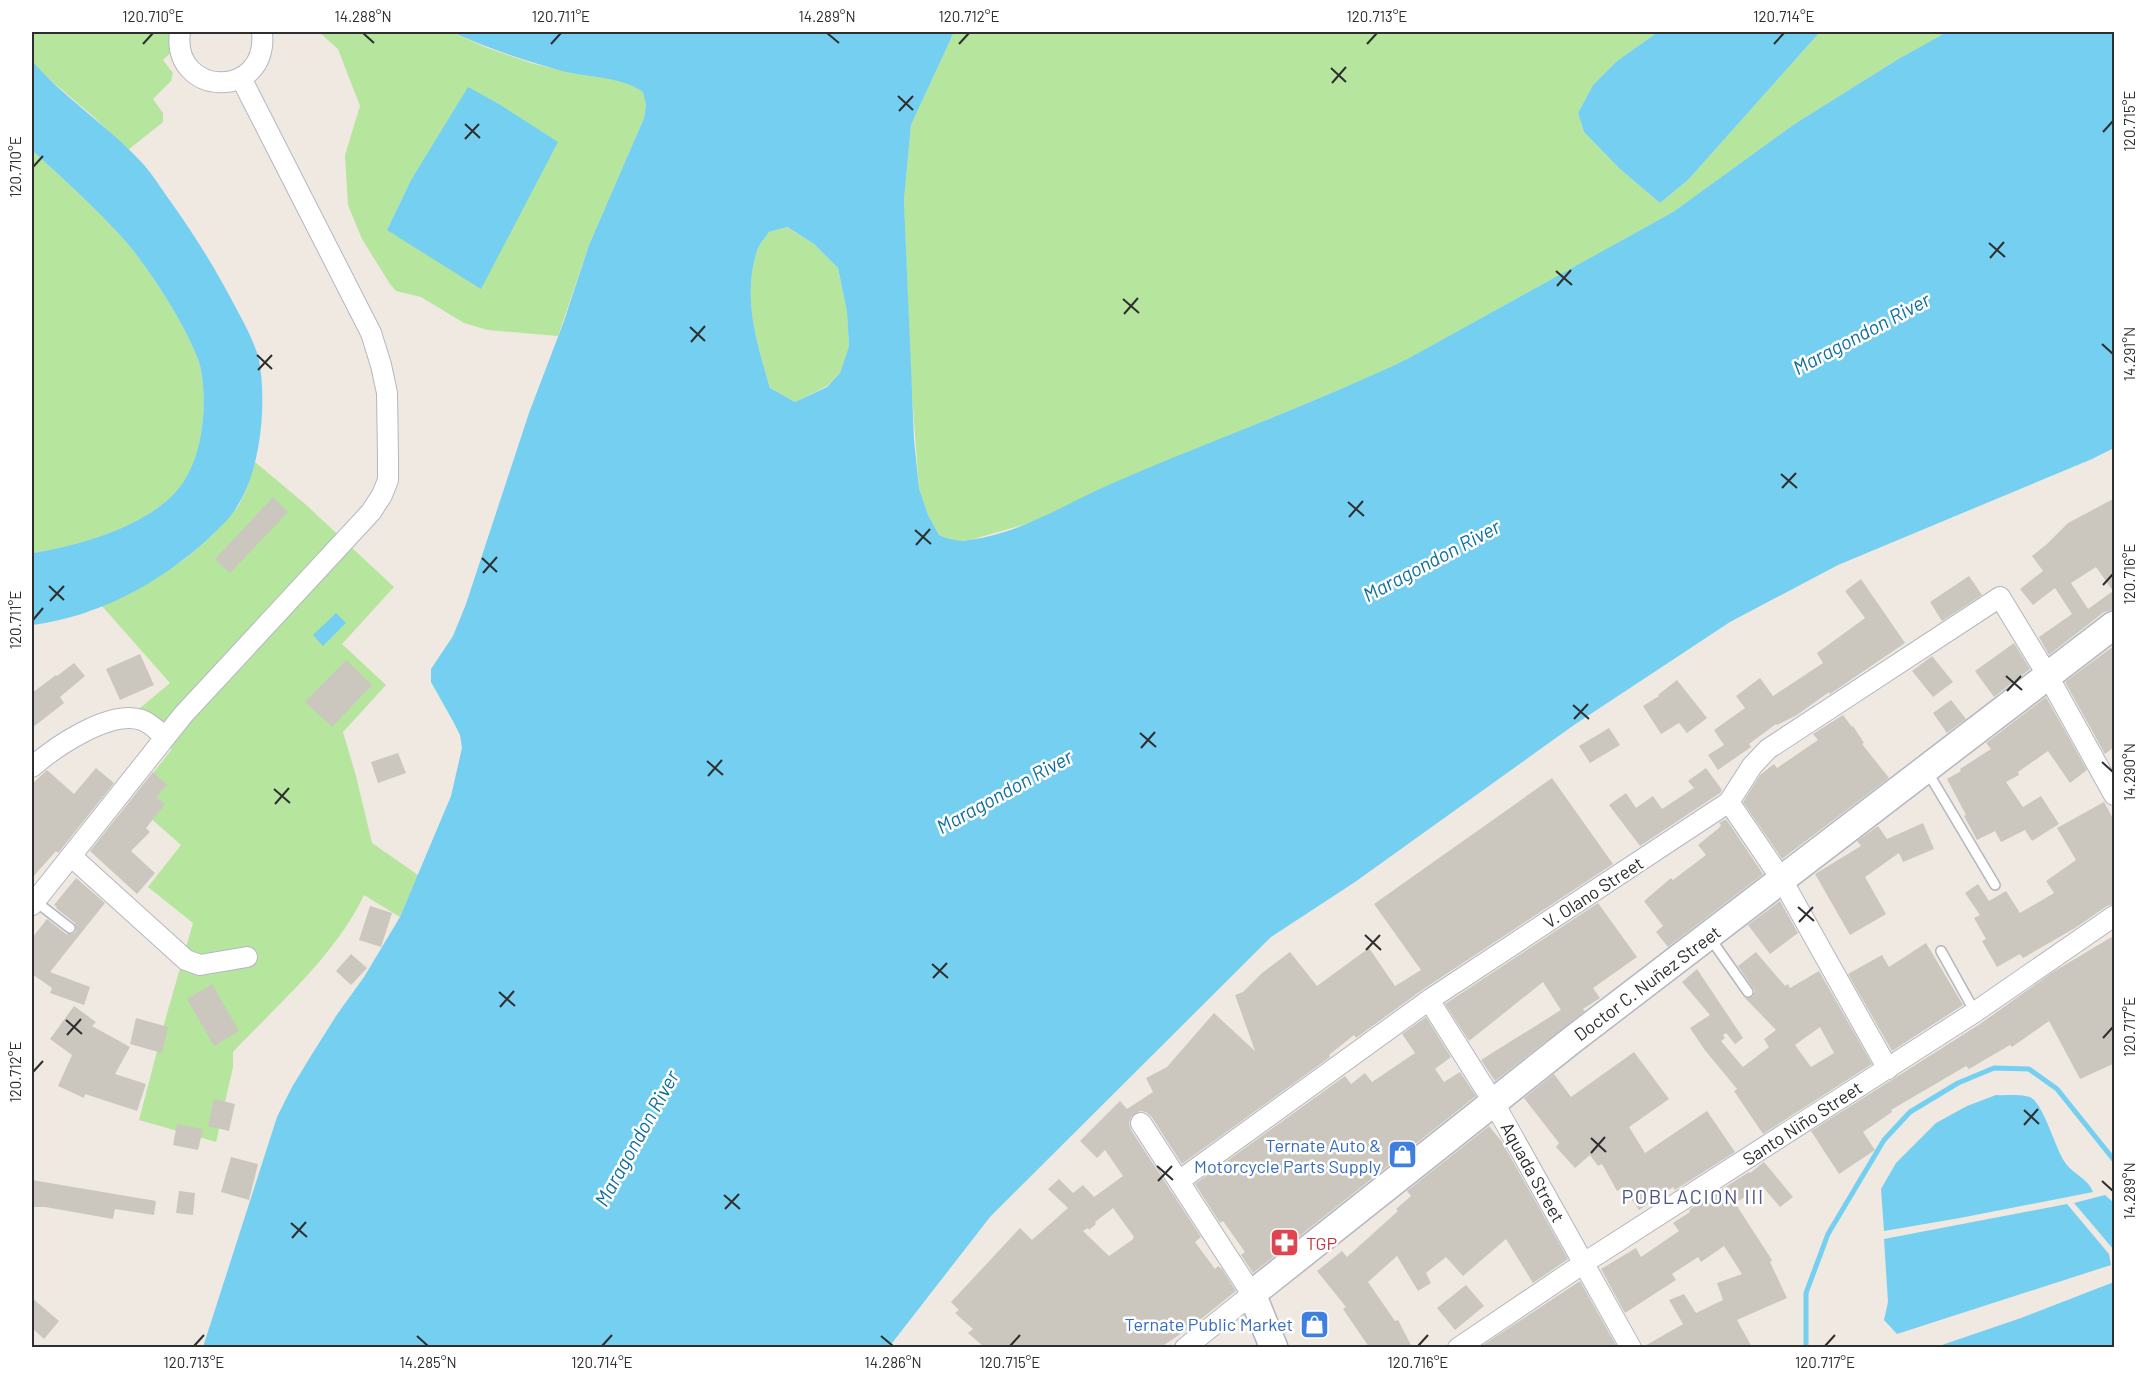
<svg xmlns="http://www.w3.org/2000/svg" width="2146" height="1379" font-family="Barlow,sans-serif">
<rect width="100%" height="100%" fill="#efe9e1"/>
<g fill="#b6e59e" fill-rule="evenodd">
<polygon points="32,32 189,32 181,43 163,60 173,73 171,81 153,99 163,113 163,122 128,150 95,118 41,72 32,61"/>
<path d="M319,32H452L485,47L531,63L571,73L619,80L632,85L643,92L646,105L644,118L589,245L558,336L488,330L464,323L421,297L396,291L390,284L362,239L348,205L345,155L360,106L338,49ZM468,88L499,104L557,142L528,197L387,230L411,180Z"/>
<polygon points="954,32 1658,32 1617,61 1593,85 1578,113 1584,132 1620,169 1660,203 1688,180 1820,32 1947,32 1900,58 1793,125 1673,212 1409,358 1365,379 1103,488 1033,522 970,540 956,541 939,535 928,515 919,488 911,381 904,200 911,125"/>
<path d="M32,150C64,180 104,215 132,249C156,280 186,326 199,362C204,379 205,409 202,426C200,445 194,465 184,481C157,524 79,546 32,553Z"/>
<path d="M786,227L814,244L838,268L847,312L849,346L840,373L827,386L795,402L770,388C757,343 742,298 757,251C759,244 765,238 769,232Z"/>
<path d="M255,462L304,503L394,587L342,644L386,685L343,732L356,776L372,843L418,875L400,917L364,895C335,956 279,1003 233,1052V1067L216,1142L139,1120L166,1017L193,923L148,887L181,845L131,801L172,749L133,714L170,683L102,606C148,585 191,561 224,522C229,517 235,511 239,505C246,492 251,476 255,462Z"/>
</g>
<g fill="#75cff0" fill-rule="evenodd">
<path d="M452,32H954L911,125L904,200L914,440L919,488L928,515L939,535C949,539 958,542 969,540C1018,534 1060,507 1104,487C1205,442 1310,406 1409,358L1673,212L1793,125L1900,58L1947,32H2114V448L2092,459L1838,565L1730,622L1574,725L1355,882L1271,937L990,1217L889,1347H203L277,1117L292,1087L309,1059L336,1016L364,977L400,917L451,796L462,748L460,735L454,723L431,682V669L453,636L466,604L529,413L564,321L589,245L644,118L646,105L643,92C620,76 590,78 562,71C524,61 488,48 452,32ZM787,227L814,244L838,268L847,312L849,346L840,373L827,387L795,402L770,388C757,343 742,298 757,251C759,244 765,238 769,232Z"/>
<polygon points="1658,32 1820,32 1688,180 1660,203 1620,169 1584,132 1578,113 1593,85 1617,61"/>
<path d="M32,61C65,99 110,127 144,165C153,175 160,187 168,198C194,234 217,271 237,310C245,325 255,343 259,360C267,403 261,468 238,505C231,518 218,529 208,539C160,583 97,617 32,625V553C79,546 157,524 184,481C194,465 200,445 202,426C205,409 204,379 199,362C186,326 156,280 132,249C104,215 64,180 32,150Z"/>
<polygon points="468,87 499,104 558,142 481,289 387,230 411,180"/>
<polygon points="336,613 346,623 323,646 313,635"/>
<path d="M1996,1095C2006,1096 2025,1093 2033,1099C2044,1108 2055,1146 2064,1161C2072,1174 2088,1178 2093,1192L1960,1218L1884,1231L1881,1189L1896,1163L1936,1123L1967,1106Z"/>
<polygon points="2105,1195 2114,1203 2114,1250 2074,1203"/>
<polygon points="2067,1204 2109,1254 2111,1265 1897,1334 1884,1320 1888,1302 1884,1239"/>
<polygon points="2114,1282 2114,1347 1936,1347 2021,1318"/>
</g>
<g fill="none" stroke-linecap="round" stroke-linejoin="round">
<polyline stroke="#75cff0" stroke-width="5" points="1806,1348 1806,1293 1828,1234 1884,1140 1910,1112 1958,1083 1994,1068 2029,1069 2057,1089 2114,1160"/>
</g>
<g fill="#cbc7bf" fill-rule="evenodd">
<polygon points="273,497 288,512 230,573 215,559"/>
<path d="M2115,498V609L2104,612L2049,655L2039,637L2072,614L2055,588L2033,605L2020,589L2043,571L2032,556L2047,544L2068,523ZM2096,567L2113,591L2088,609L2071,583Z"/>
<polygon points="1969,576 1982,595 1942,621 1930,602"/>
<polygon points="1861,579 1905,643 1830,694 1829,692 1797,715 1777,725 1776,724 1749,744 1751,747 1718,770 1708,755 1724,745 1714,730 1745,708 1736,696 1760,678 1773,696 1823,663 1817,653 1865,618 1845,591"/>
<polygon points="2014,643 2030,669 1994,697 1975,671"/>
<polygon points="2115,645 2115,746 2105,754 2065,682"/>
<polygon points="140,654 154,685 120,700 106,669"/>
<polygon points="1932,656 1953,682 1933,697 1912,671"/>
<polygon points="346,660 372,685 332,727 305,702"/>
<polygon points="74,663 85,676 60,697 64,703 32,728 32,693 56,675 57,676"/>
<polygon points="1677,680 1707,718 1687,733 1679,723 1661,734 1643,706 1659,696 1658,695"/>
<polygon points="2046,697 2087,770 2070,783 2048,751 2018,772 2019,775 2006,782 2023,807 2041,796 2059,824 2032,841 2025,830 2001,842 1995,831 1977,840 1964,816 1966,815 1947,779 1961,771 1960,769 1991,749 1986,743"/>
<polygon points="1951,700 1966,719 1947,733 1933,713"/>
<polygon points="1843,715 1852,727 1853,726 1864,743 1862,744 1889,778 1782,859 1743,802 1760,775 1774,764 1777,768 1818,740 1813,734"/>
<polygon points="1609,728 1620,745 1590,763 1579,746"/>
<polygon points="398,753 406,773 378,783 371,762"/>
<polygon points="96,768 114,783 58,853 56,851 32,878 32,784 47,770 74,794"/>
<polygon points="1706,768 1722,790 1720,793 1640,846 1609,805 1626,793 1636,808 1653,796 1662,809 1694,788 1688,781"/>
<polygon points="153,772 167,785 156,797 165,804 146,828 150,832 131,851 155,873 137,894 90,851"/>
<path d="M1552,778L1613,864L1422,990L1356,1038L1354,1035L1329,1055L1330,1057L1182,1164L1151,1116L1146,1112L1140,1111L1131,1117L1129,1123L1131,1130L1201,1237L1195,1242L1215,1269L1218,1266L1222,1269L1236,1291L1191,1327L1161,1347H984L968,1333L973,1329L955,1313L959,1310L951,1302L1020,1228L1032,1240L1068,1208L1048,1189L1059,1179L1073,1193L1083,1185L1094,1197L1123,1176L1105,1150L1097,1158L1080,1141L1120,1101L1127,1109L1153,1092L1146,1078L1167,1067L1214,1013L1255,1051L1235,995L1243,992L1262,973L1290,952L1317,986L1369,948L1395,986L1421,970L1374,904ZM1113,1208L1134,1237L1132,1240L1109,1256L1083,1231L1088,1228L1089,1230L1096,1224L1095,1222Z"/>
<polygon points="2104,802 2115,822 2115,904 2107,906 2075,928 2023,958 2020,954 1997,967 1982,941 1986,939 1974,918 1980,915 1965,893 1978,884 1989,901 2006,891 2020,913 2054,893 2046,881 2076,860 2057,828"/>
<polygon points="1726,819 1763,874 1668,947 1656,932 1663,926 1644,901 1671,878 1673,880 1706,855 1698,845 1719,828 1721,825 1719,823"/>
<polygon points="1923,823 1934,849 1903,862 1899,853 1865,877 1886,914 1850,935 1815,874 1861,846 1857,841 1878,826 1887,839"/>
<polygon points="76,878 105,903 50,972 90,987 84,1005 50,993 52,988 32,974 32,938 47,919 66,934 72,934 76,932 75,923 56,908 57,907 54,905"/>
<polygon points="1780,901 1798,933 1770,954 1748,925"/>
<polygon points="1598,903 1637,957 1593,988 1600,998 1583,1009 1585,1011 1495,1081 1481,1060 1561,1010 1543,982 1469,1041 1445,1004"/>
<polygon points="370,906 392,913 381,947 359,940"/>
<polygon points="2115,935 2115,1063 2080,1079 2049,1021 2012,1047 2010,1045 1969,1069 1966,1066 1891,1110 1892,1112 1863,1132 1875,1150 1839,1174 1811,1131 1980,1024 2053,972"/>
<polygon points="1926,943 1963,1005 1892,1051 1848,974 1882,955 1889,967"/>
<path d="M1756,952L1785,986L1788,984L1790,988L1819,971L1872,1064L1763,1134L1734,1091L1737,1089L1704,1049L1690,1028L1710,1015L1682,982L1697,969L1743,1038L1735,1044L1726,1033L1723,1035L1725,1038L1721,1041L1743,1067L1769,1047L1764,1039L1776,1030L1745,998L1752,997L1755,991L1738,966ZM1820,1027L1834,1053L1811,1067L1795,1045Z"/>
<polygon points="351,954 367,968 351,985 336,971"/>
<polygon points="212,984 239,1031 214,1046 187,999"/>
<polygon points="74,1006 96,1022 92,1026 130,1047 115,1074 146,1084 137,1111 85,1094 84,1098 58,1086 72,1055 50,1039"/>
<polygon points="1426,1017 1451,1057 1435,1069 1444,1082 1460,1072 1476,1096 1253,1273 1241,1255 1245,1252 1223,1221 1220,1223 1195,1184 1345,1076 1351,1084 1365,1073 1372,1082 1415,1053 1402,1034"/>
<polygon points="136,1018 168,1027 162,1053 130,1044"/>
<polygon points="1634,1052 1669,1099 1629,1127 1645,1153 1707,1111 1735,1152 1675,1190 1673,1187 1639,1210 1623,1187 1617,1191 1602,1164 1598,1166 1590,1155 1575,1168 1556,1147 1559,1143 1524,1098 1554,1074 1571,1097"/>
<polygon points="214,1099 235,1104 229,1131 208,1126"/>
<polygon points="177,1124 203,1129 198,1150 173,1145"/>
<polygon points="1489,1126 1502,1142 1568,1259 1533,1283 1506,1239 1463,1276 1446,1257 1426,1273 1431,1283 1418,1291 1397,1256 1368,1282 1395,1321 1398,1320 1412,1347 1369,1347 1343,1309 1346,1307 1317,1271 1342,1251 1347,1257 1398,1211 1396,1209 1411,1196 1407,1191"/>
<polygon points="231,1157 258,1164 249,1200 221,1192"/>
<polygon points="1764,1162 1793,1197 1780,1207 1762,1186 1735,1203 1772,1260 1770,1262 1787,1298 1737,1320 1752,1347 1643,1347 1683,1324 1669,1300 1684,1294 1696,1313 1723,1300 1717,1283 1742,1274 1724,1246 1701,1262 1698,1257 1672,1274 1676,1280 1625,1313 1601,1269 1636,1248 1641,1257 1679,1231 1673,1223 1690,1212 1689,1210 1749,1172 1750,1173"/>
<polygon points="32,1180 156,1201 154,1215 115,1209 113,1219 45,1207 32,1207"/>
<polygon points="179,1191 195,1193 193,1215 176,1213"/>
<polygon points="1580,1281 1617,1347 1480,1347"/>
<polygon points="1466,1285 1484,1306 1455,1330 1437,1308"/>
<polygon points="32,1298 59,1321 44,1339 32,1328"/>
</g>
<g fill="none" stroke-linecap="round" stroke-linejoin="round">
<defs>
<g id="lane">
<polyline points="1927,771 1995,885"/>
<polyline points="35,901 70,928"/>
<polyline points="1710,938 1748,992"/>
<polyline points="1941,951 1975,1012"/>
</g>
<g id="street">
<path d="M180,32C171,97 269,101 262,32"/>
<path d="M32,767C55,747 110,709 142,720C150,723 158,731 165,737"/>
<polyline points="1729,802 1782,880 1888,1069"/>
<polyline points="71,856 186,960 200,965 247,957"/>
<polyline points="32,905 183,715 371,512 382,495 388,480 388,457 387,393 381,365 371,333 241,78"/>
<polyline points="1429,1000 1494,1103 1631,1348"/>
<polyline points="1141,1123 1252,1294 1185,1348"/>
<polyline points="1179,1181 1429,1000 1729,802 1752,766 1768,749 2000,597 2048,676 2114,795"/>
<polyline points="1458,1348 1584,1263 1975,1012 2114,916"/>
</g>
<polyline id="secondary" points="1274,1348 1252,1294 1572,1040 2114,625"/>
</defs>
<use href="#lane" stroke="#b4b7c1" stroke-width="12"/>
<use href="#street" stroke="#b4b7c1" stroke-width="22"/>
<use href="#secondary" stroke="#b4b7c1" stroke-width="30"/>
<use href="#lane" stroke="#fff" stroke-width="9"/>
<use href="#street" stroke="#fff" stroke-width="20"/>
<use href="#secondary" stroke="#fff" stroke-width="27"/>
</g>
<path fill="none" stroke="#2e2e2e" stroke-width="2" d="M363,33L374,43M827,33L839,43M143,44L153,33M551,44L561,33M959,44L969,33M1367,44L1377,33M1774,44L1784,33M1331,68L1346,82M1332,83L1346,67M898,96L913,110M899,111L913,96M465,124L480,138M2103,132L2113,121M465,139L479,124M33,167L43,156M1989,243L2005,257M1990,258L2004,242M1556,271L1572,285M1557,286L1571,270M1123,299L1139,313M1124,314L1138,298M690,327L705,341M691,342L705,326M2102,344L2113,354M257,355L272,369M258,370L272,355M1781,474L1797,488M1782,488L1796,473M1348,502L1364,516M1349,517L1363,501M915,530L931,544M916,545L930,529M482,558L497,572M483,573L497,557M2103,585L2113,574M49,586L64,600M50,601L64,586M33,620L43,608M2006,676L2022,690M2007,691L2021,676M1573,705L1589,719M1574,719L1588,704M1140,733L1156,747M1141,748L1155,732M707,761L723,775M2102,762L2113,772M708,776L722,760M274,789L290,803M275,804L289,788M1798,907L1814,921M1799,922L1813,907M1365,935L1381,950M1366,950L1380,935M932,964L948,978M933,978L947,963M499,992L515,1006M500,1007L514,991M66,1020L82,1034M67,1035L81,1019M2103,1038L2113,1027M33,1072L43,1061M2024,1110L2039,1124M2024,1125L2038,1109M1591,1138L1606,1152M1591,1153L1605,1137M1157,1166L1173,1180M1158,1181L1172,1166M2102,1181L2113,1191M724,1195L740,1209M725,1209L739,1194M291,1223L307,1237M292,1238L306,1222M417,1336L428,1346M881,1336L893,1346M194,1346L204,1335M602,1346L612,1335M1010,1346L1020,1335M1418,1346L1428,1335M1825,1346L1835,1335"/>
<defs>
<symbol id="shop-square" viewBox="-11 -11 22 22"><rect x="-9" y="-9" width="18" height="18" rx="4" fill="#3f7fe0" stroke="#fff"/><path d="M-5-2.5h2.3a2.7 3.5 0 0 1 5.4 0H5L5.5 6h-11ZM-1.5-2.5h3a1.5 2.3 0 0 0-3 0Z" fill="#fff"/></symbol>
<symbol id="pharmacy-square" viewBox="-11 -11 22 22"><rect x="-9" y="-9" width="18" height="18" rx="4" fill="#e0444e" stroke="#fff"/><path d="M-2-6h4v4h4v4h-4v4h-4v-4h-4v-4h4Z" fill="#fff"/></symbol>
</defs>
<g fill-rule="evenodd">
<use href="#shop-square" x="1386" y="1138" width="33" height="33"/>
<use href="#pharmacy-square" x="1268" y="1226" width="33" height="33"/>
<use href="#shop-square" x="1298" y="1308" width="33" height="33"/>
</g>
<g text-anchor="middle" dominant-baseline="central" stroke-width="5" stroke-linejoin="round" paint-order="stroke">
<g font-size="18" fill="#2e2e2e" stroke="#fff">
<text transform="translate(1593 892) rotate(-33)">V. Olano Street</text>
<text transform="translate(1647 983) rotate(-37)">Doctor C. Nuñez Street</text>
<text transform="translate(1802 1123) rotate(-33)">Santo Niño Street</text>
<text transform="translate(1533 1172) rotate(61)">Aquada Street</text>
</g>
<g font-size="18" fill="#366cbe" stroke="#fff" text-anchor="end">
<text x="1381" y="1145">Ternate Auto &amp;<tspan x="1381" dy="21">Motorcycle Parts Supply</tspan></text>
<text x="1293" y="1324">Ternate Public Market</text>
</g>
<g font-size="18" fill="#be3a42" stroke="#fff" text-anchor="start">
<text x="1306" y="1243">TGP</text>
</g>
<g font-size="20" font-style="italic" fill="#0d6fa3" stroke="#fff">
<text transform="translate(1861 333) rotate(-28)">Maragondon River</text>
<text transform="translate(1431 560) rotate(-28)">Maragondon River</text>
<text transform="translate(1004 791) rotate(-29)">Maragondon River</text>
<text transform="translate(636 1138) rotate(-61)">Maragondon River</text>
</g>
<g font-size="20" letter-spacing="1.5" fill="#4d5680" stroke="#fff">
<text x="1693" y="1196">POBLACION III</text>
</g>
</g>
<rect width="2146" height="1379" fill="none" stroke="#ffffff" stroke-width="66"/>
<rect x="33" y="33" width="2080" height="1313" fill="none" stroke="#2e2e2e" stroke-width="2"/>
<g font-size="15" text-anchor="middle" fill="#2e2e2e">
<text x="153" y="22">120.710°E</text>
<text x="363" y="22">14.288°N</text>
<text x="561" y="22">120.711°E</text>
<text x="827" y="22">14.289°N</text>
<text x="969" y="22">120.712°E</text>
<text x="1377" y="22">120.713°E</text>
<text x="1784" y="22">120.714°E</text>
<text transform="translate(2130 121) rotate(-90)" y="5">120.715°E</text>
<text transform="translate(16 167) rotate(-90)" y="5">120.710°E</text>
<text transform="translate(2130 354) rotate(-90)" y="5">14.291°N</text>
<text transform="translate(2130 574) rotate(-90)" y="5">120.716°E</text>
<text transform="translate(16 620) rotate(-90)" y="5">120.711°E</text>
<text transform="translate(2130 772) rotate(-90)" y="5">14.290°N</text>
<text transform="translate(2130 1027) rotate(-90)" y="5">120.717°E</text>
<text transform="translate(16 1072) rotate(-90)" y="5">120.712°E</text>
<text transform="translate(2130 1191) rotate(-90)" y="5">14.289°N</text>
<text x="194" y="1368">120.713°E</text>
<text x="428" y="1368">14.285°N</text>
<text x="602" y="1368">120.714°E</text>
<text x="893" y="1368">14.286°N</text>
<text x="1010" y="1368">120.715°E</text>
<text x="1418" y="1368">120.716°E</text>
<text x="1825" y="1368">120.717°E</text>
</g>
</svg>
